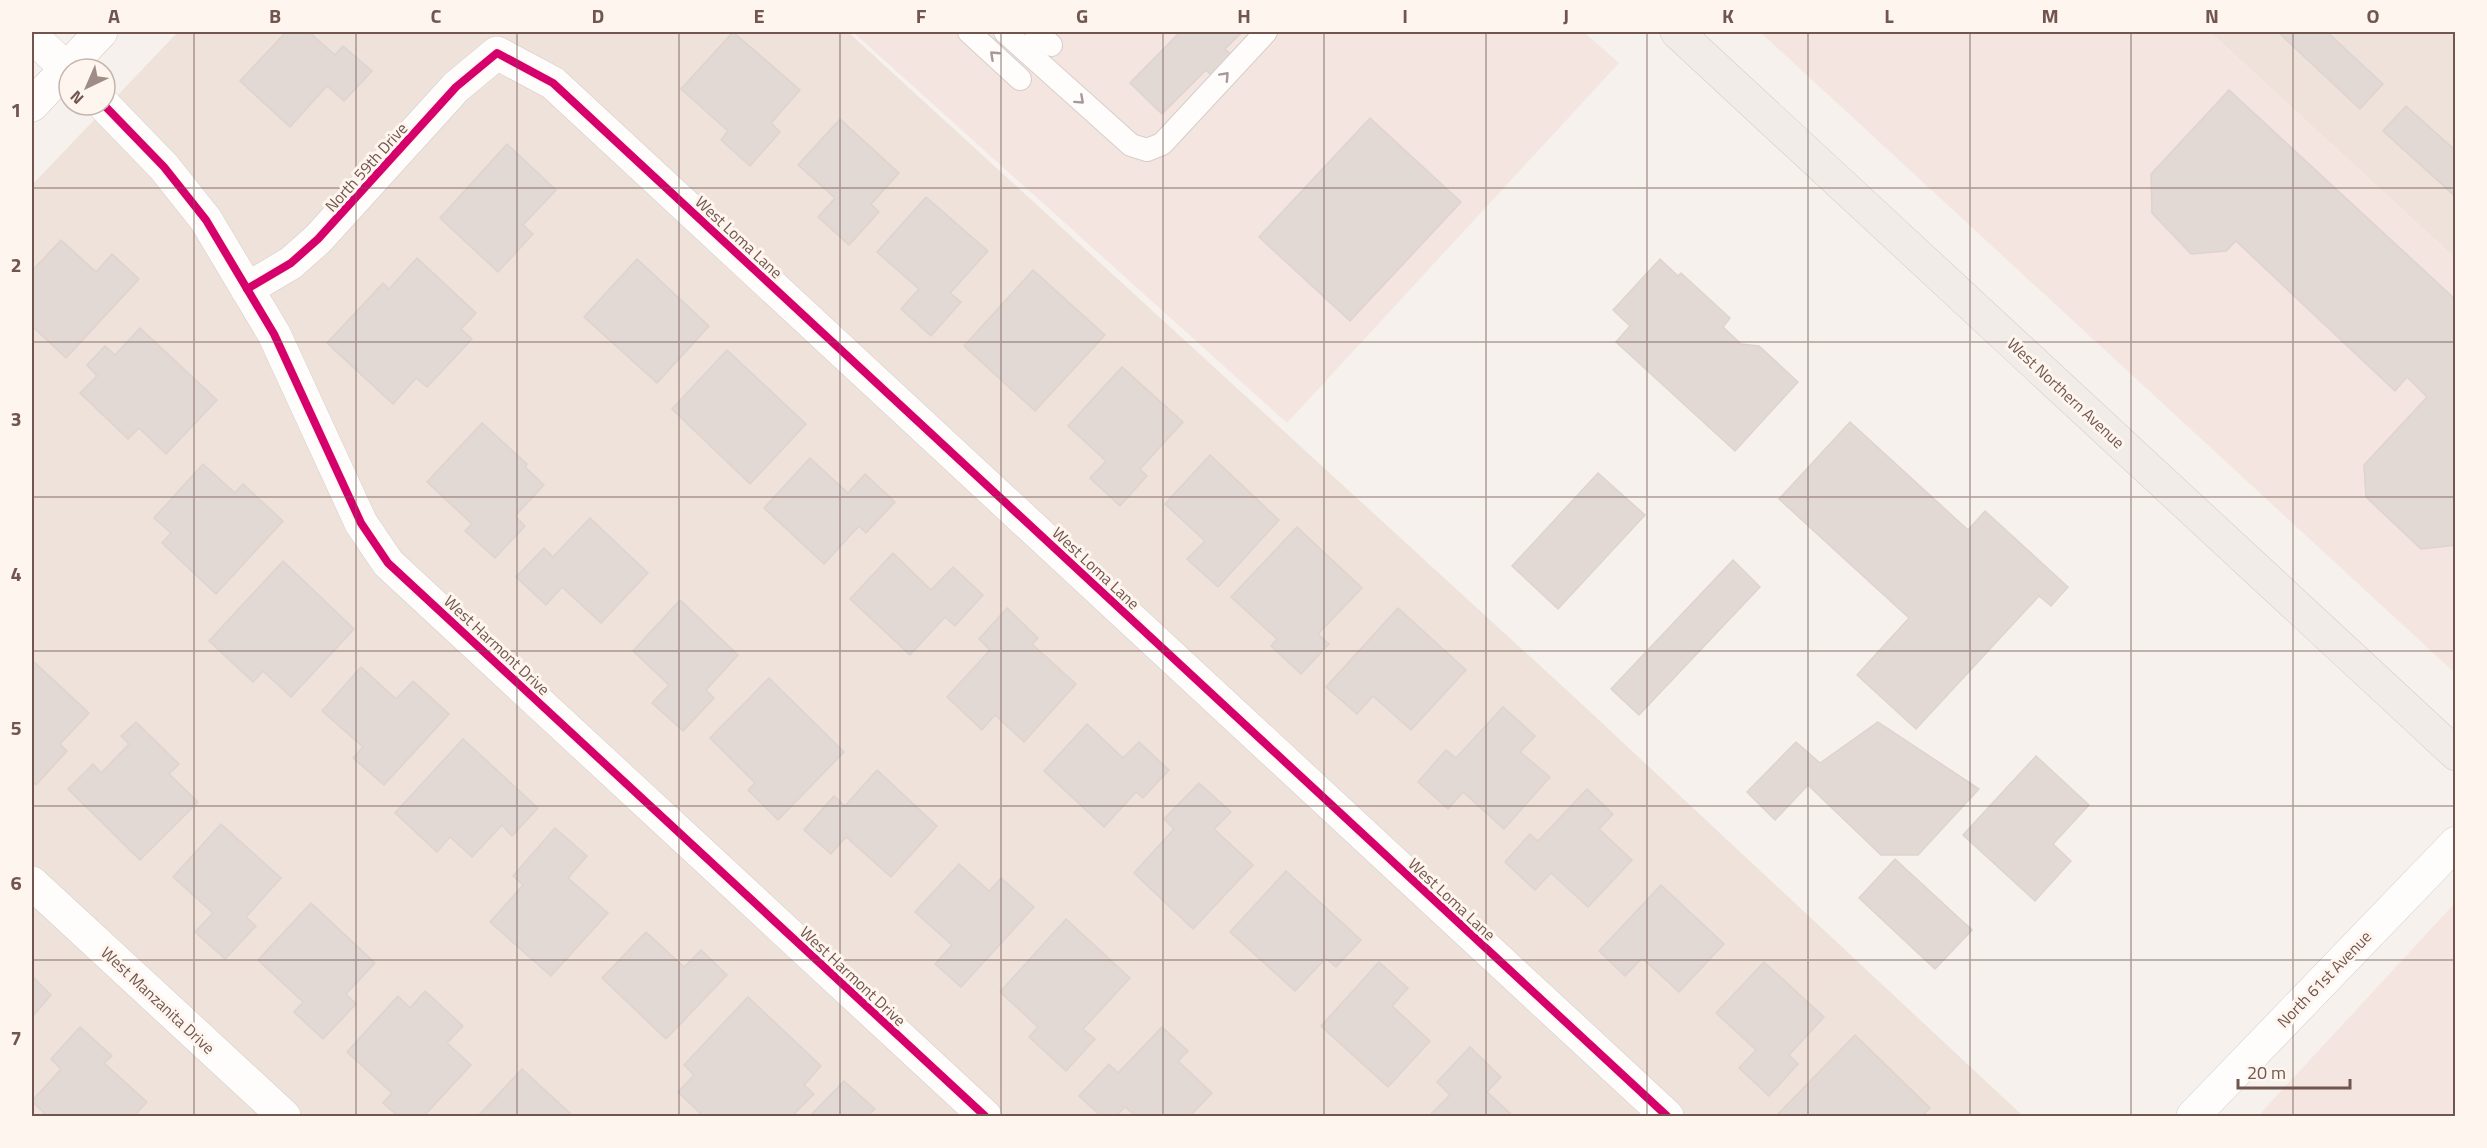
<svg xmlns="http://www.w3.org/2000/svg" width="2487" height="1148" font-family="'Titillium Web',sans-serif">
<rect width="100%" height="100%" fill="#f6f1ec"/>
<g fill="#eee2da">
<polygon points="178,32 848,32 1572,695 2023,1116 32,1116 32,185"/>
<polygon points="2210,32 2455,32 2455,258"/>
</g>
<g fill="#f5e5e1">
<polygon points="853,32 1584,32 1619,63 1287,423"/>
<polygon points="1760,32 2210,32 2455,258 2455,673"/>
<polygon points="2455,903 2455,1116 2258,1116"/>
</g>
<g fill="#e2d9d4" stroke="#ded3cf" stroke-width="1.5">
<polygon points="286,32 309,32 335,55 343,46 372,71 344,101 327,86 290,127 240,81"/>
<polygon points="733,32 800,90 771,123 780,132 750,166 721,140 728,131 681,89"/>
<polygon points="1180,32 1242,32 1225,49 1232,55 1212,76 1206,70 1162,114 1130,83"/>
<polygon points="2278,32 2327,32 2383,84 2360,109"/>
<polygon points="2229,90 2456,300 2456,545 2421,549 2366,497 2364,465 2427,397 2407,377 2395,391 2236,241 2226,251 2191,254 2152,213 2151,174"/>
<polygon points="2406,106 2456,151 2456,197 2383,131"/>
<polygon points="1370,118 1461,202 1350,321 1259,237"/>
<polygon points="840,119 899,173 871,204 879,212 849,245 818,217 835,198 798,165"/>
<polygon points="507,144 556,190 523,225 533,234 498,272 440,218"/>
<polygon points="926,197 988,251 950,293 961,302 931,336 901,309 919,289 877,252"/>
<polygon points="61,240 96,272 112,254 139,279 66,358 32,326 32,271"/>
<polygon points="417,258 476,313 461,329 472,339 427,387 416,378 393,404 327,343 383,283 389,289"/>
<polygon points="637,259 709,326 657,383 584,317"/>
<polygon points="1660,259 1678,276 1681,273 1730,318 1723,327 1741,344 1759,346 1798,382 1735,451 1616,342 1630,326 1613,310"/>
<polygon points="1033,270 1105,335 1035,411 964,346"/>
<polygon points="140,328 217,400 166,454 139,428 128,439 80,393 97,376 87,365 105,346 115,355"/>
<polygon points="727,350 806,424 750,484 672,409"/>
<polygon points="1122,367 1183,422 1140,469 1147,476 1120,506 1090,478 1106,461 1068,426"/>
<polygon points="1850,422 1968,530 1985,511 2068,587 2051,606 2039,596 1916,729 1857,675 1909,618 1779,499"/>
<polygon points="482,423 527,464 525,467 544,485 515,516 525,526 495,558 465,531 472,524 427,482"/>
<polygon points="1210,455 1279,520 1218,587 1187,559 1205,541 1165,504"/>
<polygon points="810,458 848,493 865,474 895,502 866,533 859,526 824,564 764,508"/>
<polygon points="203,464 235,493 243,484 283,521 216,594 162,543 171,533 154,518"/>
<polygon points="1598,473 1645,515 1558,609 1512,566"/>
<polygon points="590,518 648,573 601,623 562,587 546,605 516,577 544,548 553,557"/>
<polygon points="1297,527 1362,588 1318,634 1329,644 1301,674 1271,646 1277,639 1231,597"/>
<polygon points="893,553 931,590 953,567 983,595 955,626 945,617 910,655 850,599"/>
<polygon points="1733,560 1760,587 1639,715 1611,689"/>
<polygon points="283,561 354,629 291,697 263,671 253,682 209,641"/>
<polygon points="680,600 738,655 706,690 714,698 683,731 652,703 669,685 633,651"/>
<polygon points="1007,608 1038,638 1032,644 1076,684 1024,742 995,715 982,730 947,697 990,650 979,639"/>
<polygon points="1398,608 1466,670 1411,730 1373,696 1357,714 1326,687"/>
<polygon points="32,660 89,713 60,744 67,751 36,785 32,781"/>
<polygon points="361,667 396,699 413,681 449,714 384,785 353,758 363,747 322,711"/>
<polygon points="769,678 844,752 778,820 748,790 755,783 710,738"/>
<polygon points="1503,707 1535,736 1520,752 1550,777 1504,829 1463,792 1448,809 1418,782 1446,750 1456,758"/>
<polygon points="136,722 179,764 169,774 198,802 140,860 68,789 93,764 101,773 129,744 121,736"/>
<polygon points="1878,722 1979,789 1918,855 1881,855 1808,785 1775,820 1747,792 1796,742 1820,763"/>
<polygon points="1087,724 1123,758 1139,742 1169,770 1143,798 1136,792 1104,827 1044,771"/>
<polygon points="463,739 538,808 512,836 502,825 472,857 450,837 437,852 395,813"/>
<polygon points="2036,756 2089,805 2053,844 2071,861 2035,901 1963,835"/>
<polygon points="877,770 937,826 891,877 846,837 831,854 804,830 834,796 845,806"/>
<polygon points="1199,783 1231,812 1214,829 1253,865 1193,929 1134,873 1174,829 1164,819"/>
<polygon points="1587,789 1613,814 1599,829 1632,860 1588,907 1551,873 1535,890 1505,862 1530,834 1538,841"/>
<polygon points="221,824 281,878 246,917 256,926 225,959 195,932 213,913 173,877"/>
<polygon points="555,828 587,856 568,878 608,913 551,976 490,922 523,885 513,876"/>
<polygon points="1895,859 1972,930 1935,969 1859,898"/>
<polygon points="959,864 989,891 1001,878 1034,907 961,987 935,964 952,945 915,912"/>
<polygon points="1286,871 1361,940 1336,967 1326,958 1295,991 1230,932"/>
<polygon points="1661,885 1724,944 1679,992 1642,958 1625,976 1599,951"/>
<polygon points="311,903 375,963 346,994 356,1004 323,1039 294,1012 303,1002 258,960"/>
<polygon points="1066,919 1130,978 1083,1029 1095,1039 1066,1071 1029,1037 1038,1027 1000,992"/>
<polygon points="646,932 684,967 701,950 727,975 666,1039 602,978"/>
<polygon points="1379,962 1408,988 1392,1006 1430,1041 1388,1087 1321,1026"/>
<polygon points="1764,962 1824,1017 1789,1055 1798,1064 1769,1096 1739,1068 1756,1050 1716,1013"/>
<polygon points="32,976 51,995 32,1017"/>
<polygon points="425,991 463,1026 447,1043 471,1065 424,1116 398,1116 383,1103 392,1093 347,1052 398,996 410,1008"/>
<polygon points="748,997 821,1066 804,1085 814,1094 792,1116 703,1116 678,1092 694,1075 684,1065"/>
<polygon points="80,1027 112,1056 104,1063 147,1102 134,1116 41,1116 44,1113 32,1101 61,1069 51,1059"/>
<polygon points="1162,1027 1188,1051 1178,1061 1212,1093 1190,1116 1136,1116 1125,1107 1116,1116 1101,1116 1079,1096 1109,1064 1118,1073"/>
<polygon points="1855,1035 1930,1108 1922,1116 1781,1116 1778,1114"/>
<polygon points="1470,1047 1501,1077 1487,1092 1513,1116 1429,1116 1450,1095 1437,1082"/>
<polygon points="522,1069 573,1116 478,1116"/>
<polygon points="844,1081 875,1109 867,1116 810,1116"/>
</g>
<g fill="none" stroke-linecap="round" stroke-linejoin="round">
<defs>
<g id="service">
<polyline points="969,32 1020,79"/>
<polyline points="1005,32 1131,145 1147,150 1162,144 1266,32"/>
<polyline points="1036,32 1051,45"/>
</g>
<g id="minor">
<polyline points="32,36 69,71"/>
<polyline points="104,105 164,167 206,220 274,334 361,523 388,563 985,1116"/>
<polyline points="247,289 291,263 318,239 456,87 497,53 553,83 1667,1116"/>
<polyline points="32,883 284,1116"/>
<polyline points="2193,1116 2456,843"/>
</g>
<polyline id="secondary" points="32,105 101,32"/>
<polyline id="primary" points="1677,32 2456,754"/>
</defs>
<use href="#service" stroke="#d5ceca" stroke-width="24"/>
<use href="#minor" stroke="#d5ceca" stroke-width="34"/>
<use href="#secondary" stroke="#d5ccc8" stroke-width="34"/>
<use href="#primary" stroke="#d4cbc7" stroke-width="34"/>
<use href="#service" stroke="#fefdfc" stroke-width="22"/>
<use href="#minor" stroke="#fefdfc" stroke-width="33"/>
<use href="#secondary" stroke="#fefdfc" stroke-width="33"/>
<use href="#primary" stroke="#f1ece7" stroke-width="33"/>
<defs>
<g id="cycleway">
<polyline points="104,105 164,167 206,220 274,334 361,523 388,563 985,1116"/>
<polyline points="247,289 291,263 318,239 456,87 497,53 553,83 1667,1116"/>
</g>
</defs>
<use href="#cycleway" stroke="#fdf5ee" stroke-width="11"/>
<use href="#cycleway" stroke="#d6006c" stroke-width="8"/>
</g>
<defs><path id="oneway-chevron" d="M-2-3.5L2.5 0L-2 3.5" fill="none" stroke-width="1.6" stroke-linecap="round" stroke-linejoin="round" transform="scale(1.5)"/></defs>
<g stroke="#a99994">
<use href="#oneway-chevron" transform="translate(994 55) rotate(-137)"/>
<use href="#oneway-chevron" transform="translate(1225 76) rotate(-47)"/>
<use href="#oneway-chevron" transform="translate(1080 100) rotate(42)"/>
</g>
<path fill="none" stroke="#71564f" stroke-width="1.5" stroke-opacity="0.55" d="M194,32V1116M356,32V1116M517,32V1116M679,32V1116M840,32V1116M1001,32V1116M1163,32V1116M1324,32V1116M1486,32V1116M1647,32V1116M1808,32V1116M1970,32V1116M2131,32V1116M2293,32V1116M32,188H2456M32,342H2456M32,497H2456M32,651H2456M32,806H2456M32,960H2456"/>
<g text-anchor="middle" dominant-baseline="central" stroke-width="6" stroke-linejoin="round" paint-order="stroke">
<g font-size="16" fill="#71564f" stroke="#fdf5ee">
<text transform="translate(366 167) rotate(-48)">North 59th Drive</text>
<text transform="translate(739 237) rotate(43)">West Loma Lane</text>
<text transform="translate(2066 393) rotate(43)">West Northern Avenue</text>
<text transform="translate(1096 568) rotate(43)">West Loma Lane</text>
<text transform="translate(497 645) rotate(43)">West Harmont Drive</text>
<text transform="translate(1452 899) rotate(43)">West Loma Lane</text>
<text transform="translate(853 976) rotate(43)">West Harmont Drive</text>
<text transform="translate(2324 979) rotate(-46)">North 61st Avenue</text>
<text transform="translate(158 1000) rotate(43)">West Manzanita Drive</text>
</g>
</g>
<rect width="2487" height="1148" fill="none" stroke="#fdf5ee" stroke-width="66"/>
<g transform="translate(87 87) rotate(224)"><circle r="28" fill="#fdf5ee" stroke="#c5b5ae" stroke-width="1.5"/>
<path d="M0-4.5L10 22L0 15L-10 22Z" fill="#a08c86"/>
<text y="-9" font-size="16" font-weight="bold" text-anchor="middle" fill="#71564f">N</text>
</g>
<path d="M2238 1079v9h112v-9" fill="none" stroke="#71564f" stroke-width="3"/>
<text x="2247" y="1079" font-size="18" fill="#71564f" stroke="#fdf5ee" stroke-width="4.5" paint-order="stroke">20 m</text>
<rect x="33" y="33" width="2421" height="1082" fill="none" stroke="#71564f" stroke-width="2"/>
<g font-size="20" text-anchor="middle" font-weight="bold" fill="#71564f">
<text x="114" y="23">A</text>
<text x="275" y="23">B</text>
<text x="436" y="23">C</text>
<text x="598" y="23">D</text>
<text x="759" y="23">E</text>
<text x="921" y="23">F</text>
<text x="1082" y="23">G</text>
<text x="1244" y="23">H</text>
<text x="1405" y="23">I</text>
<text x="1566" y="23">J</text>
<text x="1728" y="23">K</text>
<text x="1889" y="23">L</text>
<text x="2050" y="23">M</text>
<text x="2212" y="23">N</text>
<text x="2373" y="23">O</text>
<text x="16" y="117">1</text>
<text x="16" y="272">2</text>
<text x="16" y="426">3</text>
<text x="16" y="581">4</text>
<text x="16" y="735">5</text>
<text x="16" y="890">6</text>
<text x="16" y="1045">7</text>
</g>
</svg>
